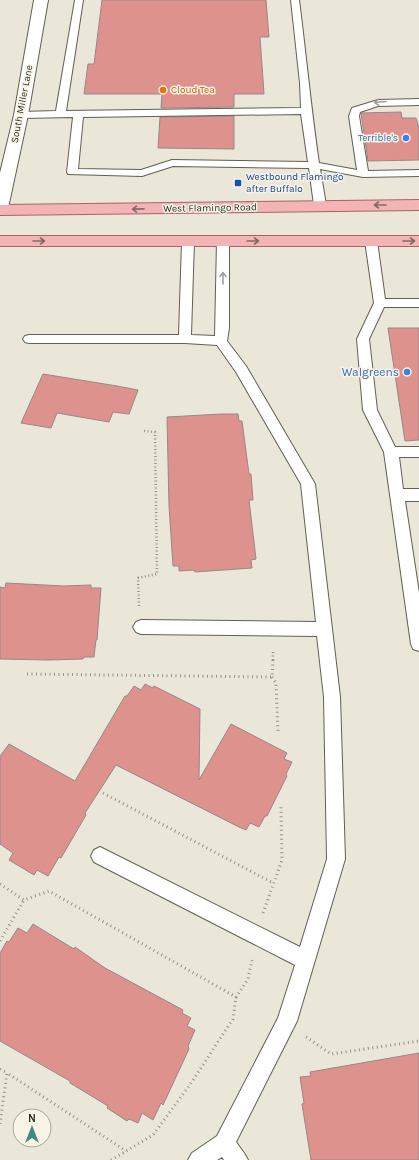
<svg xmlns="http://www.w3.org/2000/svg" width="419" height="1160" font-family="Karla,sans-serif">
<rect width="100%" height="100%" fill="#eae6d8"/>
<g fill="#dd928d" stroke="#978887">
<polygon points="102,0 266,0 269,37 260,37 264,94 234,94 234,107 161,108 162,94 84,94 88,64 94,64"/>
<polygon points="401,112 402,118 416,118 419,128 419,160 368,161 361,113"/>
<polygon points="234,116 234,149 158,148 160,117"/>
<polygon points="388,328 419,328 419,440 405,441"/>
<polygon points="43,374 117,386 138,390 129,414 113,412 109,422 57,413 51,428 21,423"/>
<polygon points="222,414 238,414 239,421 242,421 249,474 251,474 253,500 249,500 256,559 251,560 252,568 195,572 194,570 179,571 179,566 173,566 169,506 167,417"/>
<polygon points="6,583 64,586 91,585 91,588 101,588 97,640 96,640 94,657 84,657 83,659 48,660 0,659 0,587 5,588"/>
<polygon points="145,684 153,688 154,686 200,709 199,780 231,724 287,753 284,759 292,762 286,774 287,776 267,816 265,816 259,827 250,823 246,830 239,827 116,765 85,813 86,815 61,858 59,857 48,876 37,870 34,875 9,860 13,853 0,844 0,756 9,744 75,781 125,696 127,696 134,686 141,690"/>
<polygon points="33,924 74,949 75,947 105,968 183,1010 182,1013 191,1018 187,1026 195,1030 188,1046 189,1049 163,1105 161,1103 153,1120 142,1113 138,1123 129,1119 127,1121 107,1108 108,1106 70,1083 70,1081 0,1041 0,953 7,941 9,942 18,928 27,933"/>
<polygon points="419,1053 419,1160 311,1160 302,1104 304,1103 300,1077 311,1076 310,1072"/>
</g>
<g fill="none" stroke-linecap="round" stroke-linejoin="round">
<defs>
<g id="lane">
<path d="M75,0H83L66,111L301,108L300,83L291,0H299C306,54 311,109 319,163L357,170L349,116L352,108L378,100L419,99V105L378,106L360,112L359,116L368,171L419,170V176L363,177L320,169L326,205L324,207H316L314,205L309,168L173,166L142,176L68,174L67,172L73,117L21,118L16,115L21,112L56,111ZM301,114L308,162L172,160L141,170L78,169L83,117Z"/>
<polygon points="188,237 192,238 194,241 191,335 215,336 217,241 219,238 227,238 229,241 229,328 227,341 246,366 315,484 340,697 345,859 297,1021 236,1142 244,1153 248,1160 224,1160 222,1157 217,1160 188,1160 192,1153 217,1136 278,1018 295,965 94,862 91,856 94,850 100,847 300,947 327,859 324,697 317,636 141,634 136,632 133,627 136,622 141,620 316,622 301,484 236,372 217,345 185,343 29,343 25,342 23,339 25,336 29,335 179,335 182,241 184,238"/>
<polygon points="371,237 375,238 377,241 385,299 419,299 419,307 384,307 369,339 377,410 395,447 419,447 419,457 399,457 403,489 419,489 419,501 405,501 419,593 419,651 413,649 411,644 384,452 363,410 357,339 374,303 365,241 367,238"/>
</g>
<polygon id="street" points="34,0 48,0 28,115 8,208 6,212 0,213 0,173 14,115"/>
<g id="primary">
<polygon points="419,200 419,210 0,215 0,205"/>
<rect x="0" y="236" width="419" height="10"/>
</g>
</defs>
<use href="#lane" stroke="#625f53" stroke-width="2"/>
<use href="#street" stroke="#625f53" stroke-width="2"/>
<use href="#primary" stroke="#a86463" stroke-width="2"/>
<g stroke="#959288" stroke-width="2.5" stroke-dasharray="1 2.5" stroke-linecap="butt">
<polyline points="139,606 138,578 157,574 155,432 144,431"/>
<polyline points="273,660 273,651"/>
</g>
<g stroke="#959288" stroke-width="3" stroke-dasharray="1 3.5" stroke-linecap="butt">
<polyline points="27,674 272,677 273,659"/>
<polyline points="272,677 276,683 278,732"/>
<polyline points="103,793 273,883"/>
<polyline points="0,884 24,900 49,891 236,997 248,979 252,960"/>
<polyline points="263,913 282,860 281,806"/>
<polyline points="0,941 24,900"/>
<polyline points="306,1037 331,1054 419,1041"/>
<polyline points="0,1069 7,1073"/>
<polyline points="0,1124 7,1073 126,1151"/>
<polyline points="111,1160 153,1135 189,1086 233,1019 236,997"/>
</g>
<use href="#lane" fill="#fff" fill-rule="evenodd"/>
<use href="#street" fill="#fff" fill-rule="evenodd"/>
<use href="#primary" fill="#f2b4b5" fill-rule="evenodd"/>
</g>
<defs><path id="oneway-shaft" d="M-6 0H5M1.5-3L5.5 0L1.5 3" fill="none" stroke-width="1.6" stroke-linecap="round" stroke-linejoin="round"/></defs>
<g stroke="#a1a09e">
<use href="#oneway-shaft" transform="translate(380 102) rotate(175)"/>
<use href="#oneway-shaft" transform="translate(223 278) rotate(-90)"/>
</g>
<g stroke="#866967">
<use href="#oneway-shaft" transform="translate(380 205) rotate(180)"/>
<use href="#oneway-shaft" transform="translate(138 209) rotate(179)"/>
<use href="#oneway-shaft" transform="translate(39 241)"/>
<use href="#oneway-shaft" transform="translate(253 241)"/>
<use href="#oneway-shaft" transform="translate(409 241)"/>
</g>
<circle fill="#e8710a" stroke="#f7f3e5" stroke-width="1.5" cx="163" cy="90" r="4"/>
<g fill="#3f7fe0" stroke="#f7f3e5" stroke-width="1.5">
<circle cx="406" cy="138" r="4"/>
<circle cx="407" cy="372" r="4"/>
</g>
<rect fill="#1a4fb4" stroke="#f7f3e5" stroke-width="1.5" x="234" y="179" width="8" height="8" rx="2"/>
<g text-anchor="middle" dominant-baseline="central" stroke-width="3" stroke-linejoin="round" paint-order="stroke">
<g font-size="10" fill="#c56008" stroke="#f7f3e5" text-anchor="start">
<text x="171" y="90">Cloud Tea</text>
</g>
<g font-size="10" fill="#2e2c27" stroke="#f7f3e5">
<text transform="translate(22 104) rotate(-79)">South Miller Lane</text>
<text transform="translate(210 208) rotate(-1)">West Flamingo Road</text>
</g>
<g font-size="10" fill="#366cbe" stroke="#f7f3e5" text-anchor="end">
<text x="398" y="138">Terrible's</text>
</g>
<g font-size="10" fill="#164399" stroke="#f7f3e5" text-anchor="start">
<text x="246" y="177">Westbound Flamingo<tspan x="246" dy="12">after Buffalo</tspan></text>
</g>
<g font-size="12" fill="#366cbe" stroke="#f7f3e5" text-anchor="end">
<text x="399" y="372">Walgreens</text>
</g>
</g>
<g transform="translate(32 1128)"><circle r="19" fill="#f7f3e5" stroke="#a7a399"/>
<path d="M0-3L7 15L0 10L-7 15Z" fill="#428983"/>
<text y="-6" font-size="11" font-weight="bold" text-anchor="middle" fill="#2e2c27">N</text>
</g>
</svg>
